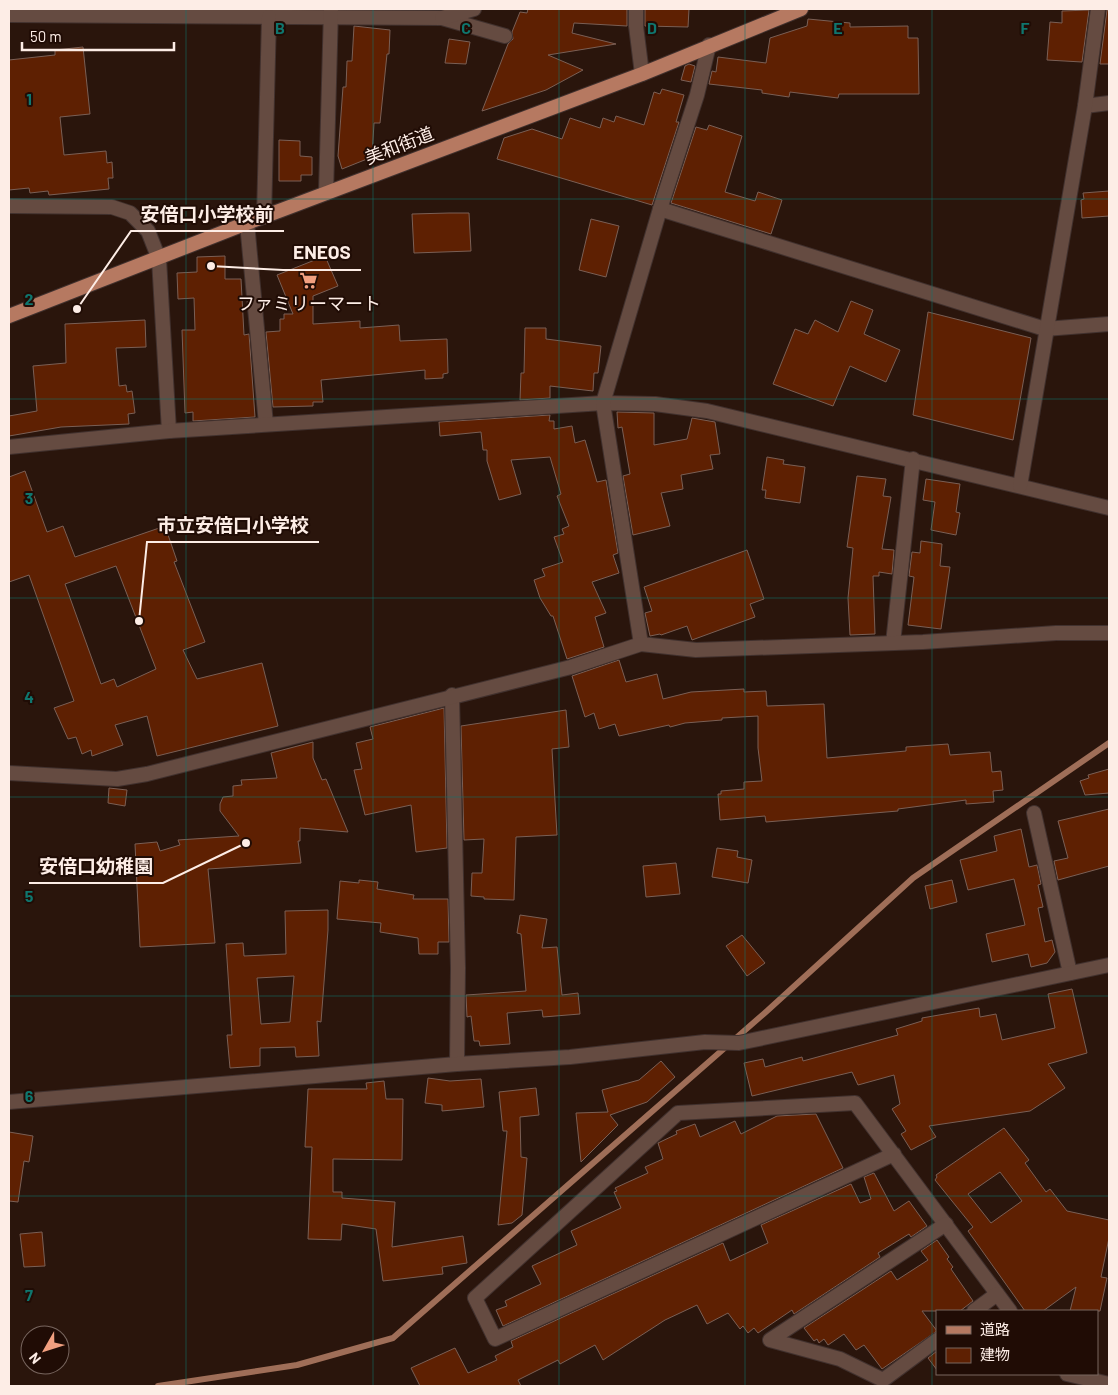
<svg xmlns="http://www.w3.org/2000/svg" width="1118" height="1395" font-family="Barlow,'Noto Sans JP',sans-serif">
<rect width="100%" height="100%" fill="#2a150c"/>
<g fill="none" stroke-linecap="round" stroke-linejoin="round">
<polyline stroke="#9f6e58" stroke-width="6" points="158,1386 297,1365 393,1338 767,1011 913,878 1109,743"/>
</g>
<g fill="#5e2002" stroke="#7a5f55" fill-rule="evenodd">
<polygon points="528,9 627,9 627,26 574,23 572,33 616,44 548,55 583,70 546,90 482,111 508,44 513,39 512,32 520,12 527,13"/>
<polygon points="645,9 689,9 688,27 645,26"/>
<polygon points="1089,10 1082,62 1047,60 1050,22 1062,23 1062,11"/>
<polygon points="1107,10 1109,10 1109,64 1100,64"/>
<polygon points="808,19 850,23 850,27 908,26 908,38 918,38 919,94 839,94 838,98 790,92 789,97 762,93 762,90 709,84 712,71 716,72 718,57 766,63 770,38 807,26"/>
<polygon points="354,26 390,30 389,54 387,54 380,123 374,123 372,157 342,169 338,156 343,87 346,87 347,61 352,61"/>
<polygon points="449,39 470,42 466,64 445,63"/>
<polygon points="83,47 90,114 60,117 64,155 106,151 107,163 112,162 113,178 108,178 109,189 49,195 48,191 30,193 29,188 9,190 9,60 55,55 55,50"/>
<polygon points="689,64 695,66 691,82 681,80 685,66"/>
<polygon points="662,89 684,95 676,122 679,122 652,205 497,159 504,138 532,129 562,139 570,118 600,128 603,118 614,122 616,116 644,125 654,92 660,94"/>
<polygon points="709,125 742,136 725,192 755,201 758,192 782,200 771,234 671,203 696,127 707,130"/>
<polygon points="279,140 300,141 300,156 312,157 312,175 301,175 301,181 279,181"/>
<polygon points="1109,191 1109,216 1082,218 1081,200 1084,199 1083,193"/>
<polygon points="449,213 469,213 471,251 414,253 412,214"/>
<polygon points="591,219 619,226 606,277 579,270"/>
<polygon points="225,256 225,279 241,279 244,335 249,334 255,417 193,421 193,412 185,413 182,330 195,330 194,298 178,299 177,273 197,272 197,257"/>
<polygon points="325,256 338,286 313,296 313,324 360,321 360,328 399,325 400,341 447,339 448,373 443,374 443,378 425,379 425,370 321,380 323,402 313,402 313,406 273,407 266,332 280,331 280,319 284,319 284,314 293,314 277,275"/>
<polygon points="851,301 873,310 864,334 900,350 886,382 850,366 833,406 773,384 795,329 808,334 815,320 838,332"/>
<polygon points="928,312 1031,338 1013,440 913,415"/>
<polygon points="145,320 146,347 116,348 119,386 126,385 127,392 132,391 135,413 128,414 129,424 61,427 9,436 9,416 37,411 33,366 66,363 65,324"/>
<polygon points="525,328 546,328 546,339 601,346 598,373 594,373 593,391 550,386 550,398 520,400 521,373 524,373"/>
<polygon points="617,412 654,413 654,445 687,439 692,418 715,422 720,454 710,455 713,469 681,475 683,489 661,493 670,526 633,535 623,476 630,474 622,427 618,428"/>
<polygon points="550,415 549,421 554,421 554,429 572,426 575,443 585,440 597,482 606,480 618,553 613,555 619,573 592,582 606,613 595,617 604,647 567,659 553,616 551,616 540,598 534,580 545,576 542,569 563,562 554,537 564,534 562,529 569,526 557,496 561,494 550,457 511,460 521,494 499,500 487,461 487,450 483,450 481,432 440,436 439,422"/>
<polygon points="767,457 784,460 783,464 805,467 800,503 765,498 766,490 762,490"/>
<path d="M25,471L47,532L63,526L75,557L165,526L177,561L174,562L205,642L183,650L197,679L262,663L278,726L157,756L147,716L115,725L123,745L92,756L91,750L82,754L76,737L68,739L54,708L74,701L29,575L9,582V477ZM116,566L156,669L117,687L114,679L101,684L65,584Z"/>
<polygon points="857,476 886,479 883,496 891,497 882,549 894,550 892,574 879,572 879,576 873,576 875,634 850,635 848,598 853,548 847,547"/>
<polygon points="926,479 960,484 956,512 960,513 956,535 931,530 935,502 923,500"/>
<polygon points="921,541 942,544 940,566 950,567 941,629 908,625 914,577 909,576 912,552 920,553"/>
<polygon points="747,550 764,599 750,604 755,617 692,640 687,626 661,635 660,634 650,636 645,613 652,611 644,587"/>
<polygon points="619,660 626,682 657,674 663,699 691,692 744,689 744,692 766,691 767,706 824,704 827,758 906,751 906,747 948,744 950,755 990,752 992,772 1001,771 1003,790 993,791 994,802 966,804 966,800 898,809 898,811 766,822 765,816 720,820 718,794 721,794 721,791 744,789 744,782 762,781 758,748 758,716 722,718 722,720 685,723 670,727 669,725 619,736 615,724 599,729 594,713 585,717 572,676"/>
<polygon points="444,708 447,848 416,852 411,805 365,815 354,770 362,769 356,743 373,739 370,727"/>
<polygon points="566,710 569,747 552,749 557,835 516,837 514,900 484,899 484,897 471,896 472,873 482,873 484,839 464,840 461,726"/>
<polygon points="313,742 313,758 322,780 326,779 348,832 300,828 300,841 298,841 301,863 208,869 215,943 140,947 135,844 157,842 160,851 180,845 178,840 239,836 220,811 220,804 223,797 233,796 233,786 242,785 241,780 277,778 271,753"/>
<polygon points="1109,769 1109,793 1085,795 1080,781 1089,778 1088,775"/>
<polygon points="109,788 127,790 125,806 108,803"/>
<polygon points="1109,809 1109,866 1058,880 1054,861 1068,858 1058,821"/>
<polygon points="1021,829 1029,867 1037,865 1041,884 1038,885 1043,907 1038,908 1045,942 1052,940 1055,952 1047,963 1031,967 1028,954 992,962 986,934 1025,925 1014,879 968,890 960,860 997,851 994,836"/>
<polygon points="717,848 738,851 737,857 752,860 748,883 712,877"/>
<polygon points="676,863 680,894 646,897 643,866"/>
<polygon points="359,880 378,882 377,889 414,895 413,899 448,899 449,942 438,942 438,954 419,954 418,938 380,932 381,923 337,919 340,881 359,883"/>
<polygon points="952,880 957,902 930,909 925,886"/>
<path d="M328,910V930L321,1022L317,1021L319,1056L296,1057L295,1047L260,1048V1066L230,1068L227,1035H232L226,944L243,943L244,956L286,954L285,911ZM294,976L290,1022L261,1024L257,978Z"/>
<polygon points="520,915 547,919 542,948 557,947 562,995 578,993 580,1014 543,1017 542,1010 507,1013 510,1044 480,1046 479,1041 474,1041 471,1016 467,1017 466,995 526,991 521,934 517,933"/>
<polygon points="742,935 765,963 747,976 726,946"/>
<polygon points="1072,989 1087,1053 1048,1064 1065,1088 1030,1111 929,1126 936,1137 911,1150 901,1134 906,1131 892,1109 900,1104 894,1075 858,1085 852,1072 752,1096 744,1063 763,1059 765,1067 802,1057 803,1061 898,1035 896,1029 922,1021 922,1018 979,1008 980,1017 996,1014 1002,1040 1055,1028 1048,994"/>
<polygon points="661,1061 675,1077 647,1102 610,1115 618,1125 581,1162 576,1113 608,1112 602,1090 639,1080"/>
<polygon points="428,1078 450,1081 481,1079 484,1107 442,1111 442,1105 425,1103"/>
<polygon points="384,1081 386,1099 403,1099 402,1160 333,1159 333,1192 342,1192 342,1198 395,1202 392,1247 463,1236 467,1263 442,1267 443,1274 383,1281 376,1229 342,1224 341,1240 308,1239 312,1147 305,1147 308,1089 367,1089 366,1083"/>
<polygon points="536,1088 539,1115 520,1117 521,1157 527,1158 522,1215 512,1223 498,1225 507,1131 503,1131 499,1092"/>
<polygon points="816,1114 843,1168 503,1326 496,1310 507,1306 505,1301 541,1284 532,1266 577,1245 571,1231 621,1208 614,1192 617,1191 615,1188 648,1173 645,1167 663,1159 658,1143 677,1134 676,1131 695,1124 700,1137 735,1121 741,1134 777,1116"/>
<path d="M1004,1128L1029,1160L1025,1163L1046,1192L1050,1189L1067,1211L1109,1220V1238L1101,1277L1107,1278L1100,1311H1070L1076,1287L1043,1311H1025L968,1231L973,1227L935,1180L937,1177L936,1175ZM1000,1172L1022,1201L991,1223L968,1194Z"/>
<polygon points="9,1132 33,1136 29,1162 24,1161 18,1202 9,1201"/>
<polygon points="874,1173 894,1211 909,1201 927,1226 911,1237 909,1234 878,1253 880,1257 794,1314 792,1310 758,1333 754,1328 748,1333 743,1326 740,1329 728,1313 707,1324 697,1305 665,1320 603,1360 595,1345 560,1364 558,1360 518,1380 521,1386 420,1386 411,1368 455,1348 468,1373 497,1360 495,1356 513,1347 511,1341 723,1243 730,1261 768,1243 761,1225 851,1184 860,1203 871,1199 864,1177"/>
<polygon points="42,1232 45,1266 24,1267 20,1234"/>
<polygon points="937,1240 949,1257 947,1259 953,1267 951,1269 973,1301 960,1311 922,1311 937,1331 882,1369 864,1345 856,1350 844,1334 828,1345 824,1339 819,1343 817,1339 814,1341 804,1328 891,1271 897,1280 928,1260 921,1251"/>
<polygon points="937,1351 937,1370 928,1358"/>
</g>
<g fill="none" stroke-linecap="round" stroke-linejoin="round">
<defs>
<g id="minor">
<polyline points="636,9 636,26 642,74"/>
<polyline points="9,15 442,18 505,36"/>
<polyline points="442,18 474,9"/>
<polyline points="1085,106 1109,103"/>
<polyline points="326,193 331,9"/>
<polyline points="9,206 112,207 130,213 148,231 159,259 169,431"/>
<polyline points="660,209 1045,329 1109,324"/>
<polyline points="264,217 269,17"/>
<polyline points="247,223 266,424"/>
<polyline points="9,447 169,431 603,403 655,404 707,411 1109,508"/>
<polyline points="1020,486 1085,106 1098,9"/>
<polyline points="893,643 913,459"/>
<polyline points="641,644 603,403 660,209 697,95 709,45"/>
<polyline points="452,695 458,968 457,1064"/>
<polyline points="9,773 117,779 147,774 571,667 641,644 696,650 923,642 1056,633 1109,633"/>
<polyline points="1034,813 1070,973"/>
<polyline points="9,1102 457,1064 570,1057 705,1042 739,1043 1109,965"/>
<polyline points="894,1154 495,1339 475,1298 678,1113 855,1103 1010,1311"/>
<polyline points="974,1311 997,1294"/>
<polyline points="937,1340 883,1380 840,1359 770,1340 946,1224"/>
<polyline points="1067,1374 1109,1384"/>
</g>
<polyline id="primary" points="9,316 247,223 642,74 801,9"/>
</defs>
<use href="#minor" stroke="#41312e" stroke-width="16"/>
<use href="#primary" stroke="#41312e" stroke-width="16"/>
<use href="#minor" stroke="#654b41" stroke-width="14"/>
<use href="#primary" stroke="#b67961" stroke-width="14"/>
</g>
<path fill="none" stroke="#0f766e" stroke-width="1" stroke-opacity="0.55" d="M186,9V1386M373,9V1386M559,9V1386M745,9V1386M932,9V1386M9,199H1109M9,399H1109M9,598H1109M9,797H1109M9,996H1109M9,1196H1109"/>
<defs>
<symbol id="supermarket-bare" viewBox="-9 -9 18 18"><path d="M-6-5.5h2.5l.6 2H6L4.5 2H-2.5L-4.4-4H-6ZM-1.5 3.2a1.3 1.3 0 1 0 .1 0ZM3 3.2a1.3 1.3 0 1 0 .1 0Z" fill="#f2a080" stroke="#200c05" stroke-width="2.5" paint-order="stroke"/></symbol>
</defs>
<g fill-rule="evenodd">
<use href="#supermarket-bare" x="296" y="268" width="25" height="25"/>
</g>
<g text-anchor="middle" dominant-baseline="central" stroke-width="4" stroke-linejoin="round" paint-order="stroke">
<g font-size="18" fill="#fdede6" stroke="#200c05">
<text transform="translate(399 145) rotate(-21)">美和街道</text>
</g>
<g font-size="18" fill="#fdede6" stroke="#200c05">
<text x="309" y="303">ファミリーマート</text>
</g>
</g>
<g font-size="16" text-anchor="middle" font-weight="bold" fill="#0f766e" stroke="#200c05" stroke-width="4" stroke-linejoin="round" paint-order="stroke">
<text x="280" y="34">B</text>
<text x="466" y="34">C</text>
<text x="652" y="34">D</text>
<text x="838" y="34">E</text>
<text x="1025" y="34">F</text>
<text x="29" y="105">1</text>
<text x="29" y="305">2</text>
<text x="29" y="504">3</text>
<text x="29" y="703">4</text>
<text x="29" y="902">5</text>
<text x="29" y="1102">6</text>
<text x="29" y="1301">7</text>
</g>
<path fill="none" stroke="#fdede6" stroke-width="2" d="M77 309L131 231H284M211 266L283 270H361M139 621L147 542H319M246 843L163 883H29"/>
<g fill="#fdede6" stroke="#200c05" stroke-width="2">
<circle cx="77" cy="309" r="5"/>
<circle cx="211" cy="266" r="5"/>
<circle cx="139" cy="621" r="5"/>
<circle cx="246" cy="843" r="5"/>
</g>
<g font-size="19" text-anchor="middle" font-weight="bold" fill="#fdede6" stroke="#200c05" stroke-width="4" stroke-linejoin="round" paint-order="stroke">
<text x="207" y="221">安倍口小学校前</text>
<text x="322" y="259">ENEOS</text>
<text x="233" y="532">市立安倍口小学校</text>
<text x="96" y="873">安倍口幼稚園</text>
</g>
<rect width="1118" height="1395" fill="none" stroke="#fdede6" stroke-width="20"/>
<rect x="936" y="1310" width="162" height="65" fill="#200c05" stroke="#78665f"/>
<rect x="946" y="1326" width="25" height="8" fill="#b67961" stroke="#78665f"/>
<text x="980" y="1335" font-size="15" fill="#fdede6">道路</text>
<rect x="946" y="1348" width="25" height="15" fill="#5e2002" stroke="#78665f"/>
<text x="980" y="1360" font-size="15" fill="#fdede6">建物</text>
<g transform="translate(45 1350) rotate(231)"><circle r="24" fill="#200c05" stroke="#78665f"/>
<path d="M0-4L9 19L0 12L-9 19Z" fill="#f2a080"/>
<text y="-8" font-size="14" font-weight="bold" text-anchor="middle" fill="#fdede6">N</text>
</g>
<path d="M22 42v8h152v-8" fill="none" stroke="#fdede6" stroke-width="2.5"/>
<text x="30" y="42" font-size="15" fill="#fdede6" stroke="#200c05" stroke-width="4" paint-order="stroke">50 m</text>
</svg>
